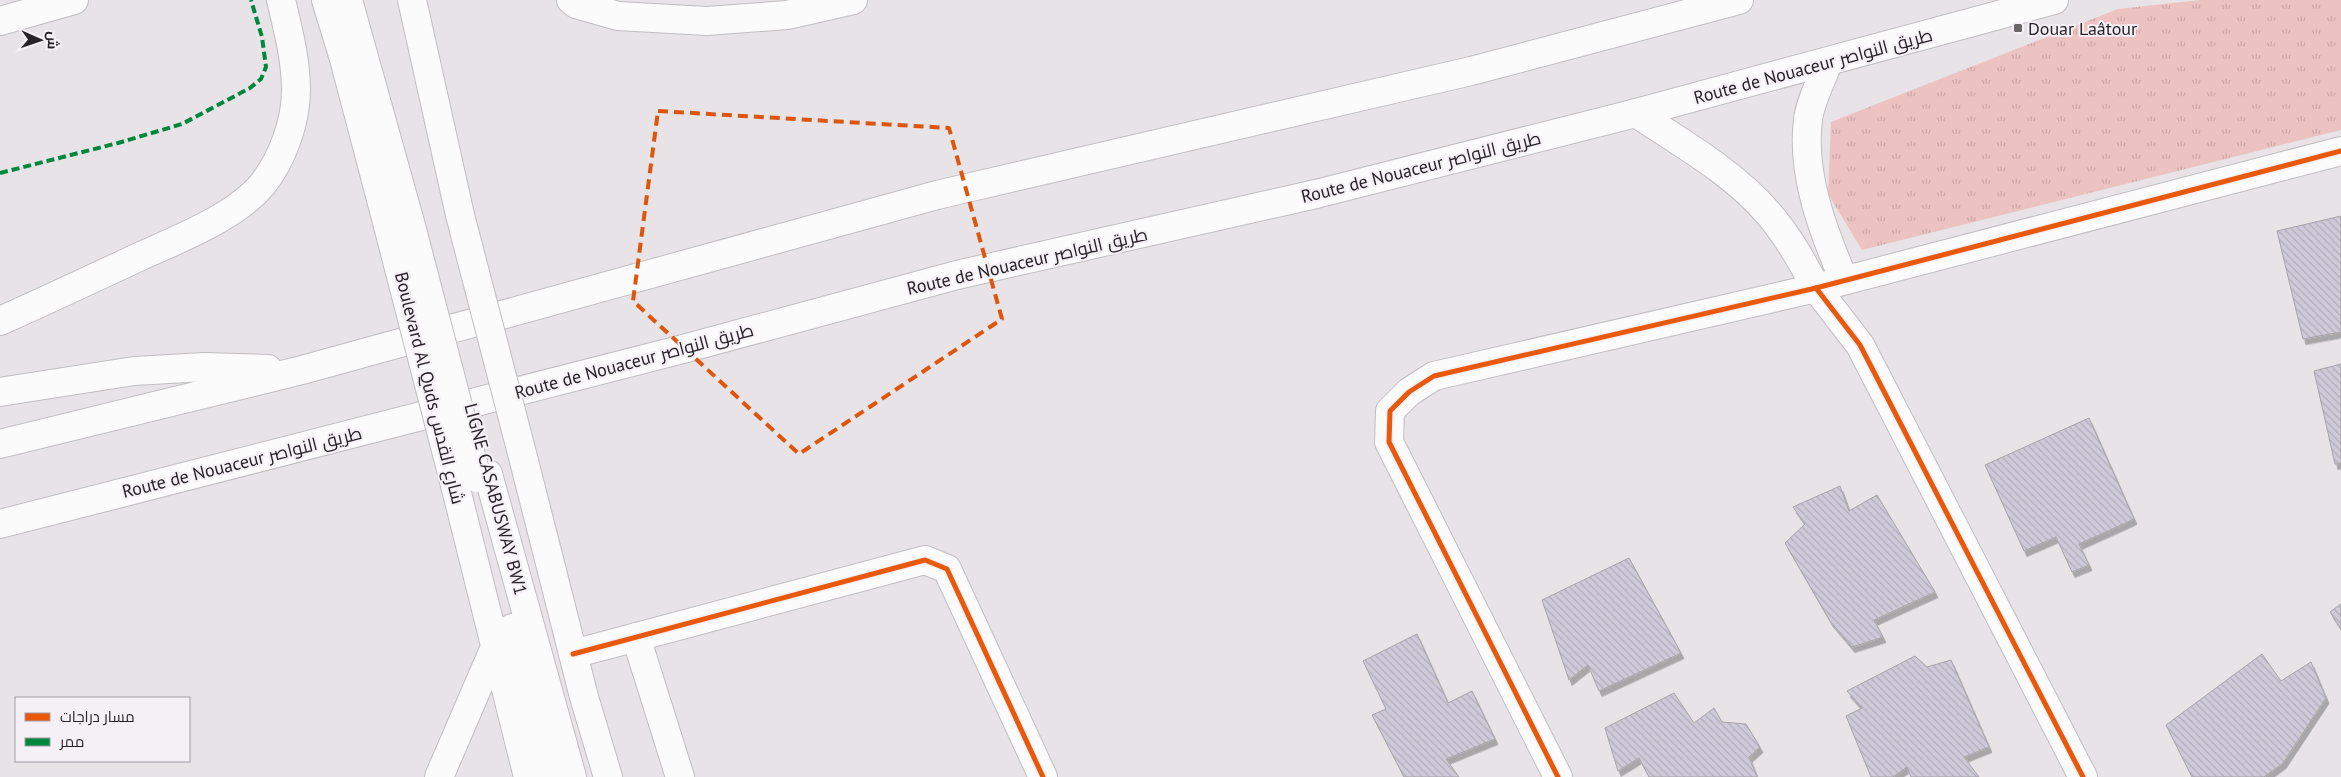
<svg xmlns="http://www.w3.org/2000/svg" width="2341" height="777" font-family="'PT Sans',Cairo,sans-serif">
<defs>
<pattern id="grass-tufts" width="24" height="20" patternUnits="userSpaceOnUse" patternTransform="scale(1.25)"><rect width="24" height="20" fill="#edc3c2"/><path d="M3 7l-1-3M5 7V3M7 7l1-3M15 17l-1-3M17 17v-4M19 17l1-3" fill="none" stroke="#cba7a7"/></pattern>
<pattern id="building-back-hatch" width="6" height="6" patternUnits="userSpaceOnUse" patternTransform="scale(1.25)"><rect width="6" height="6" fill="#cecad9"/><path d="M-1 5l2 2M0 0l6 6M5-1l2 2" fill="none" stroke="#b1adba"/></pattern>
<filter id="shadow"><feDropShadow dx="3" dy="5.5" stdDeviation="0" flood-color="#0004"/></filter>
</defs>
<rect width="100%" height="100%" fill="#e7e3e7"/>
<polygon fill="url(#grass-tufts)" points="2200,0 2341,0 2341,130 1862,250 1828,194 1831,122 2118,9"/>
<g fill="url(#building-back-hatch)" stroke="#a6a4a7" filter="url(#shadow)">
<polygon points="2341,216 2341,332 2303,339 2277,231"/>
<polygon points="2341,364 2341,463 2335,464 2314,371"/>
<polygon points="2089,418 2134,519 2079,544 2089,565 2072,572 2056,537 2024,551 1985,465"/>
<polygon points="1840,486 1849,511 1877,495 1935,592 1874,620 1883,637 1852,647 1830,621 1785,543 1805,524 1793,507"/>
<polygon points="1629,558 1681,653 1599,691 1588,665 1569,680 1542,600"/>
<polygon points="2341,604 2341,629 2330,612"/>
<polygon points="1417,634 1448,703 1472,691 1495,739 1446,759 1459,777 1404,777 1372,715 1386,709 1363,661"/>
<polygon points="2262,654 2281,681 2311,662 2326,698 2283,763 2264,777 2192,777 2166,725"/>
<polygon points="1915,656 1927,667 1951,660 1989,747 1964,757 1979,777 1911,777 1907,767 1893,777 1871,777 1846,716 1862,708 1847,691"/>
<polygon points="1674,693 1694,723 1714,708 1722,722 1746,724 1760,747 1749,757 1757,777 1649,777 1639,758 1618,771 1605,728"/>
</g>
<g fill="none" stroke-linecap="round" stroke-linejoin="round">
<defs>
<g id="minor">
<polyline points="348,0 410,222"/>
<polyline points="571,0 576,4 618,16 707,21 787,15 853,0"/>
<polyline points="0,21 74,0"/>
<polyline points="1816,288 1860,345 2083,777"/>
<polyline points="488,474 572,777"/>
<polyline points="512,628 548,777"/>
<polyline points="636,637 680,777"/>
<polyline points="573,654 925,560 947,569 1043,777"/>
<polyline points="439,777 495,647"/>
<polyline points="1558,777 1389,442 1390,411 1409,392 1434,376 1816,288 2341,151"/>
</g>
<g id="major">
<polyline points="326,0 344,59 388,226"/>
<polyline points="412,0 460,215"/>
<path d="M0,321C47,300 94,278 141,256C179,239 235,217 262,185C282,160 296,122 296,90C296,60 288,29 281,0"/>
<polyline points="524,461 584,697 608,777"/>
<polyline points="455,485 528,777"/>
</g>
<g id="highway">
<path d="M1828,62C1822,80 1810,101 1808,120C1801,174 1823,231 1844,280"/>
<path d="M1636,113C1681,143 1733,172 1768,213C1788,236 1802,261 1816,288"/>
<polyline points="0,392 134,371 204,367 268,369"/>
<polyline points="0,444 302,370 937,195 1471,71 1739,0"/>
<polyline points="0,524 683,349 957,275 1316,194 1636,113 2054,0"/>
</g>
</defs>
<use href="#minor" stroke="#c1bec1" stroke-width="30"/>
<use href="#major" stroke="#c1bec1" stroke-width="30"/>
<use href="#highway" stroke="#c1bec1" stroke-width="30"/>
<use href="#minor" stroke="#fbfbfb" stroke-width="28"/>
<use href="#major" stroke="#fbfbfb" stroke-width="28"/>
<use href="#highway" stroke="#fbfbfb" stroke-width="28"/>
<defs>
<polyline id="minor-bridge" points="410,222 477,478"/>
<g id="major-bridge">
<polyline points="460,215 524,461"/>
<polyline points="388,226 455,485"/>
</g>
</defs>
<use href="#minor-bridge" stroke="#c1bec1" stroke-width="30" stroke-linecap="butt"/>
<use href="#major-bridge" stroke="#c1bec1" stroke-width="30" stroke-linecap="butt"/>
<use href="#minor-bridge" stroke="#fbfbfb" stroke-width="28"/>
<use href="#major-bridge" stroke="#fbfbfb" stroke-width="28"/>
<polyline stroke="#00873e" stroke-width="4" stroke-dasharray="8 4" stroke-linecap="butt" points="0,173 118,143 182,124 250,88 261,79 266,67 262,37 251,0"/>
<defs>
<g id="cycleway">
<polyline points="1816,288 1860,345 2083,777"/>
<polyline points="573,654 925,560 947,569 1043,777"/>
<polyline points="1558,777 1389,442 1390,411 1409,392 1434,376 1816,288 2341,151"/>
</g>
</defs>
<use href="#cycleway" stroke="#f5eff6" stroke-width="8"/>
<use href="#cycleway" stroke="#e8590c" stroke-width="5"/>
</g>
<path fill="none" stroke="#de560d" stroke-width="4" stroke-dasharray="10 6" stroke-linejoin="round" d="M658,111L949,128L1002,319L799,454L633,301Z"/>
<rect fill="#6a666a" stroke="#f5eff6" stroke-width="2" x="2013" y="23" width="10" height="10" rx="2.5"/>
<g text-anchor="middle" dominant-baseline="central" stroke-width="4" stroke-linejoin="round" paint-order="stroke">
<g font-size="18" fill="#262326" stroke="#f5eff6" text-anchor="start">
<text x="2028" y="28">Douar Laâtour</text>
</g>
<g font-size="18" fill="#262326" stroke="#f5eff6">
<text transform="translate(1813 66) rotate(-15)">Route de Nouaceur طريق النواصر</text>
<text transform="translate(1421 167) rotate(-14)">Route de Nouaceur طريق النواصر</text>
<text transform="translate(1027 261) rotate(-13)">Route de Nouaceur طريق النواصر</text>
<text transform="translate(634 361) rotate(-15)">Route de Nouaceur طريق النواصر</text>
<text transform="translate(430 388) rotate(76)">Boulevard Al Quds شارع القدس</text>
<text transform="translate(242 462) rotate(-14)">Route de Nouaceur طريق النواصر</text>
<text transform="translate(496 499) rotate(75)">LIGNE CASABUSWAY BW1</text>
</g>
</g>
<rect x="15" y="697" width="175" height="65" fill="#f5eff6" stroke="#a29da3"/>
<rect x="25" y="713" width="25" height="8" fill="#e8590c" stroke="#a29da3"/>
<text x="60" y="722" font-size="15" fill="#262326">مسار دراجات</text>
<rect x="25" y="738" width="25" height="8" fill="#00873e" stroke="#a29da3"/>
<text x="60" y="747" font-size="15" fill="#262326">ممر</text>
<g transform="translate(40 40) rotate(92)" stroke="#f5eff6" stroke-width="4" paint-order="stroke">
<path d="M0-4L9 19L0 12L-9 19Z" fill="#262326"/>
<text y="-8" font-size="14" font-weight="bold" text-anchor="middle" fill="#262326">ش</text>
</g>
</svg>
